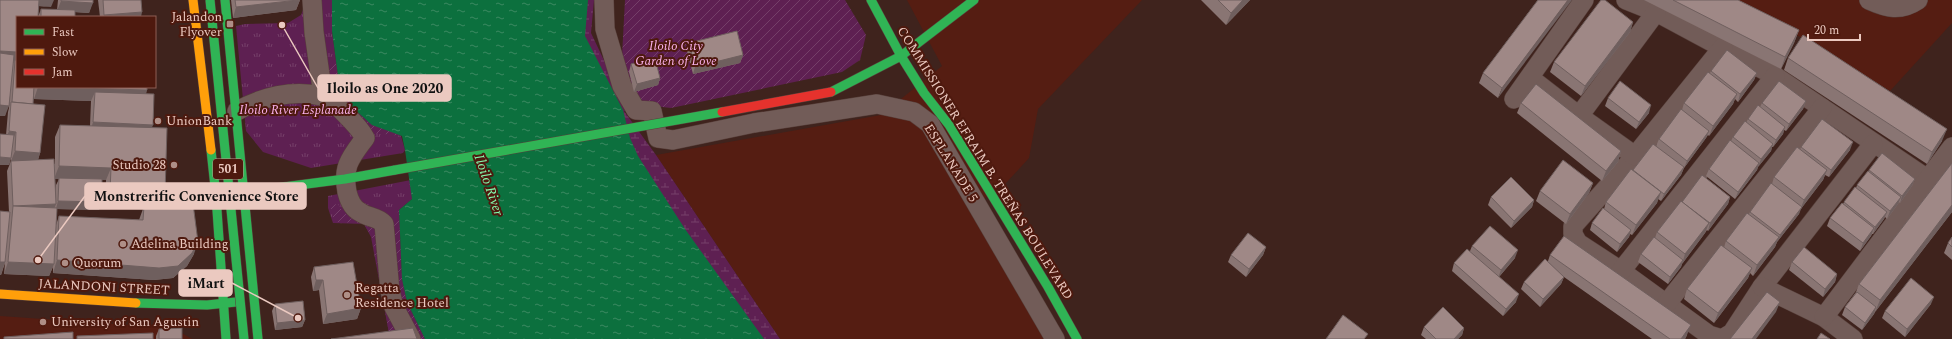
<svg xmlns="http://www.w3.org/2000/svg" width="1952" height="339" font-family="Spectral,serif">
<defs>
<pattern id="wetland-marsh" width="20" height="14" patternUnits="userSpaceOnUse"><rect width="20" height="14" fill="#5e2052"/><path d="M1 5h8M5 5V1M11 12h8M15 12V8" fill="none" stroke="#753f69"/></pattern>
<pattern id="park-tufts" width="24" height="20" patternUnits="userSpaceOnUse"><rect width="24" height="20" fill="#5e2052"/><path d="M3 7l-1-3M5 7V3M7 7l1-3M15 17l-1-3M17 17v-4M19 17l1-3" fill="none" stroke="#753f69"/></pattern>
<pattern id="garden-furrows" width="10" height="10" patternUnits="userSpaceOnUse"><rect width="10" height="10" fill="#5e2052"/><path d="M-1 1l2-2M0 10L10 0M9 11l2-2" fill="none" stroke="#753f69"/></pattern>
<pattern id="water-ripples" width="26" height="14" patternUnits="userSpaceOnUse"><rect width="26" height="14" fill="#0c703e"/><path d="M2 4q2-2 4 0t4 0M15 11q2-2 4 0t4 0" fill="none" stroke="#3b8961"/></pattern>
</defs>
<rect width="100%" height="100%" fill="#3f231d"/>
<g fill="#551d12">
<polygon points="907,0 1142,0 1038,109 1029,158 1006,183 971,208 1047,339 780,339 656,155 881,115 942,66"/>
<polygon points="1734,0 1952,0 1952,23 1890,91 1762,14"/>
<polygon points="0,316 173,328 192,339 0,339"/>
</g>
<polygon fill="url(#wetland-marsh)" points="561,0 594,0 591,33 628,111 624,111 656,155 780,339 690,339"/>
<g fill="url(#park-tufts)">
<polygon points="304,0 332,0 332,31 338,76 401,136 405,150 403,153 311,168 263,152 246,131 236,26 245,24 288,23 301,15 304,7"/>
<polygon points="411,180 412,199 399,210 402,279 407,302 425,339 389,333 371,237 364,224 333,223 328,208 328,196"/>
</g>
<g fill="url(#garden-furrows)">
<polygon points="625,0 845,0 866,35 860,60 842,72 671,108 636,104 621,75"/>
<polygon points="336,61 338,76 401,136 367,132 326,91 323,67"/>
<path d="M338,204C343,215 352,219 363,223L334,222L330,205Z"/>
<polygon points="399,210 402,279 407,302 425,339 417,339 397,306 390,229"/>
<polygon points="365,226 376,229 399,335 389,333 372,237"/>
</g>
<polygon fill="url(#water-ripples)" points="332,0 588,0 585,36 623,110 630,138 638,156 685,229 764,339 425,339 407,302 402,279 399,210 412,199 405,150 402,136 372,125 352,107 338,76 332,31"/>
<g fill="none" stroke-linecap="round" stroke-linejoin="round">
<defs>
<g id="street">
<polyline points="312,0 314,32 323,96"/>
<polyline points="604,0 605,29 622,86 636,110 652,111 658,138 673,140 754,123 877,104 914,112 930,124 1055,339"/>
<polyline points="1626,0 1656,12 1775,76 1929,180"/>
<path d="M1869,0C1887,8 1900,12 1918,0"/>
<polyline points="1723,47 1635,156 1573,226 1573,234 1578,243 1621,271 1709,335 1722,339 1732,333 1762,287 1873,144"/>
<polyline points="1530,78 1579,116"/>
<polyline points="1514,99 1584,0"/>
<path d="M237,111C262,97 293,89 321,96C332,98 360,128 365,138C351,157 342,166 347,192C349,200 352,208 360,212C368,218 377,216 384,224L390,291L394,307L411,339"/>
<polyline points="1635,156 1579,116 1656,12"/>
<polyline points="1621,271 1775,76"/>
<polyline points="1762,287 1824,317 1853,339"/>
<polyline points="1667,303 1822,108"/>
<polyline points="1824,317 1952,147"/>
</g>
<g id="fast">
<polyline points="225,0 258,339"/>
<polyline points="871,0 901,56 924,93 949,125 1048,287 1077,339"/>
<polyline points="831,92 901,56 974,0"/>
<polyline points="211,150 216,196 226,339"/>
<polyline points="230,194 345,179 395,170"/>
<polyline points="136,303 207,305 236,302"/>
</g>
<g id="slow">
<polyline points="193,0 211,150"/>
<polyline points="0,294 136,303"/>
</g>
</defs>
<use href="#street" stroke="#58403b" stroke-width="20"/>
<use href="#fast" stroke="#58403b" stroke-width="10"/>
<use href="#slow" stroke="#58403b" stroke-width="10"/>
<use href="#street" stroke="#725c58" stroke-width="19"/>
<use href="#fast" stroke="#30b455" stroke-width="9"/>
<use href="#slow" stroke="#ff9f0a" stroke-width="9"/>
<defs>
<g id="fast-bridge">
<polyline points="210,0 244,339"/>
<polyline points="395,170 722,112"/>
</g>
<polyline id="jam-bridge" points="722,112 831,92"/>
</defs>
<use href="#fast-bridge" stroke="#58403b" stroke-width="10" stroke-linecap="butt"/>
<use href="#jam-bridge" stroke="#58403b" stroke-width="10" stroke-linecap="butt"/>
<use href="#fast-bridge" stroke="#30b455" stroke-width="9"/>
<use href="#jam-bridge" stroke="#e5322d" stroke-width="9"/>
</g>
<g fill="#897573" fill-rule="evenodd">
<path d="M0,0L51,7L39,6L17,17L33,104L40,153L38,160L55,164V137L60,125L90,126L91,101L34,99V87H147L146,94L152,128L165,194V196L194,254L187,266L173,278L154,280L53,273V267L49,276L4,274L5,263L1,275H0V211L9,212L7,171L11,161V158L9,165H0V134L6,135L8,112L9,108L10,92L5,116ZM55,179H59L56,185V200ZM102,180H106L105,205L144,206L139,220L59,216L56,225L57,209L99,210Z"/>
<polygon points="58,0 93,0 89,13 75,12 75,17 38,17 41,9 57,10"/>
<polygon points="98,0 141,0 141,17 100,17"/>
<polygon points="231,0 300,0 296,10 233,18"/>
<polygon points="1201,0 1250,0 1226,25"/>
<polygon points="1538,0 1498,98 1479,83 1483,73"/>
<polygon points="1644,0 1738,0 1799,30 1794,43 1781,69"/>
<polygon points="1633,22 1630,32 1581,96 1550,72 1554,62"/>
<polygon points="689,43 743,55 740,63 693,74 687,51"/>
<polygon points="1788,58 1942,141 1927,164 1784,70"/>
<polygon points="631,64 660,78 658,85 634,92 629,72"/>
<polygon points="1711,71 1757,73 1754,80 1738,102 1735,99 1733,104 1709,136 1708,135 1706,138 1684,168 1681,175 1661,201 1658,199 1657,203 1632,235 1630,234 1629,237 1617,252 1590,230 1592,223 1604,209 1606,202 1633,170 1656,146 1659,139 1682,110 1684,103 1710,73"/>
<polygon points="1608,98 1649,113 1636,129 1605,106"/>
<polygon points="1806,101 1803,109 1786,131 1784,130 1783,134 1773,147 1772,147 1771,151 1758,167 1757,170 1735,199 1706,176 1709,169 1731,141 1733,137 1746,123 1748,119 1760,107 1762,103"/>
<polygon points="1521,103 1621,151 1618,162 1602,181 1517,113"/>
<polygon points="1801,147 1850,150 1829,177 1825,175 1823,180 1800,210 1799,214 1777,242 1775,247 1753,276 1750,273 1748,278 1714,323 1684,299 1687,289 1724,247 1726,241 1749,214 1750,212 1772,184 1774,177 1800,150"/>
<polygon points="1952,163 1952,212 1875,312 1874,314 1862,330 1842,315 1845,307 1856,292 1859,284"/>
<polygon points="1869,170 1915,179 1912,186 1900,203 1899,202 1898,204 1887,219 1885,217 1884,219 1873,234 1872,234 1871,236 1860,251 1827,226 1830,218 1843,204 1844,202 1856,188 1857,185"/>
<polygon points="1593,183 1589,193 1566,224 1536,201 1540,191"/>
<polygon points="1491,197 1534,200 1532,207 1511,228 1488,205"/>
<polygon points="1730,197 1728,204 1708,231 1707,230 1705,233 1682,264 1681,267 1668,284 1638,262 1641,254 1655,238 1657,232 1682,202"/>
<polygon points="1952,237 1952,260 1944,253 1948,243"/>
<polygon points="1472,246 1515,258 1499,277 1516,302 1503,316 1452,271 1454,263 1470,251"/>
<polygon points="1266,247 1263,255 1246,277 1228,262 1231,255"/>
<polygon points="1550,255 1687,335 1685,339 1652,339 1564,277 1561,284 1540,307 1521,289 1524,282 1548,261"/>
<polygon points="1792,262 1837,274 1835,282 1823,297 1789,270"/>
<polygon points="314,267 361,308 357,319 323,324 319,290 313,291 311,277"/>
<polygon points="275,304 305,320 302,327 275,330 272,311"/>
<polygon points="1931,304 1905,337 1882,318 1885,311"/>
<polygon points="1424,327 1464,328 1462,335 1458,339 1426,339 1421,335"/>
<polygon points="159,329 182,339 156,339 156,336"/>
</g>
<g fill="#6f5f5e">
<polygon points="0,0 54,0 51,7 0,3"/>
<polygon points="300,0 296,10 233,18 236,7"/>
<polygon points="1243,0 1250,0 1226,25 1231,13"/>
<polygon points="1568,0 1572,0 1498,98 1502,88"/>
<polygon points="61,1 93,3 89,13 57,11"/>
<polygon points="142,12 141,17 103,17 104,15"/>
<polygon points="1633,22 1630,32 1581,96 1585,86"/>
<polygon points="1799,30 1794,43 1781,69 1785,57"/>
<polygon points="0,51 17,52 17,63 15,60 14,63 0,62"/>
<polygon points="743,55 740,63 693,74 695,67"/>
<polygon points="1757,73 1754,80 1738,102 1740,94"/>
<polygon points="660,78 658,85 634,92 637,84"/>
<polygon points="38,87 147,90 143,103 95,92 91,101 34,99"/>
<polygon points="1737,94 1733,104 1709,136 1713,126"/>
<polygon points="1806,101 1803,109 1786,131 1789,124"/>
<polygon points="0,105 9,106 5,116 0,116"/>
<polygon points="1651,105 1649,113 1636,129 1639,122"/>
<polygon points="93,122 153,125 149,135 90,133"/>
<polygon points="1785,127 1783,134 1773,147 1776,140"/>
<polygon points="1947,129 1942,141 1927,164 1932,152"/>
<polygon points="9,131 16,132 12,142 5,141"/>
<polygon points="1709,131 1706,138 1684,168 1687,161"/>
<polygon points="1853,142 1850,150 1829,177 1831,170"/>
<polygon points="1773,144 1771,151 1758,167 1761,159"/>
<polygon points="15,151 40,153 37,163 11,161"/>
<polygon points="1621,151 1618,162 1602,181 1606,171"/>
<polygon points="0,157 11,158 9,165 0,165"/>
<polygon points="1759,163 1757,170 1735,199 1738,192"/>
<polygon points="59,166 111,168 106,180 54,179"/>
<polygon points="1684,167 1681,175 1661,201 1664,194"/>
<polygon points="1827,170 1823,180 1800,210 1804,200"/>
<polygon points="1915,179 1912,186 1900,203 1902,196"/>
<polygon points="1593,183 1589,193 1566,224 1570,214"/>
<polygon points="110,192 165,194 161,206 158,196 155,206 105,205"/>
<polygon points="1661,192 1657,203 1632,235 1636,225"/>
<polygon points="1730,197 1728,204 1708,231 1710,223"/>
<polygon points="1901,197 1898,204 1887,219 1890,211"/>
<polygon points="1534,200 1532,207 1511,228 1514,221"/>
<polygon points="58,201 102,202 99,210 56,209"/>
<polygon points="56,204 52,214 13,206"/>
<polygon points="1952,205 1952,212 1875,312 1880,300"/>
<polygon points="1802,207 1799,214 1777,242 1780,235"/>
<polygon points="1887,212 1884,219 1873,234 1875,227"/>
<polygon points="1709,223 1705,233 1682,264 1685,254"/>
<polygon points="1874,228 1871,236 1860,251 1863,243"/>
<polygon points="1631,230 1629,237 1617,252 1620,244"/>
<polygon points="1779,237 1775,247 1753,276 1757,265"/>
<polygon points="198,242 194,254 187,266 173,278 154,280 53,273 57,260"/>
<polygon points="1266,247 1263,255 1246,277 1249,269"/>
<polygon points="1518,250 1515,258 1498,278 1501,270"/>
<polygon points="1683,260 1681,267 1668,284 1670,277"/>
<polygon points="0,262 5,262 1,275 0,275"/>
<polygon points="8,262 54,264 49,276 4,274"/>
<polygon points="1752,268 1748,278 1714,323 1718,313"/>
<polygon points="1837,274 1835,282 1823,297 1825,289"/>
<polygon points="1564,277 1561,284 1540,307 1543,299"/>
<polygon points="316,280 323,280 319,290 313,291"/>
<polygon points="1519,294 1516,302 1503,316 1506,309"/>
<polygon points="1934,297 1931,304 1905,337 1907,329"/>
<polygon points="1780,302 1776,312 1756,339 1752,339"/>
<polygon points="1876,307 1874,314 1862,330 1865,323"/>
<polygon points="361,308 357,319 323,324 327,314"/>
<polygon points="305,320 302,327 275,330 277,323"/>
<polygon points="1691,325 1687,335 1685,339 1681,339"/>
<polygon points="1464,328 1462,335 1458,339 1454,339"/>
</g>
<g fill="#9f8886" stroke="#6f5f5e">
<polygon points="0,0 39,0 38,17 17,17 17,52 0,51"/>
<polygon points="61,0 93,0 93,3 61,1"/>
<polygon points="103,0 141,0 142,12 104,15"/>
<polygon points="235,0 298,0 236,7"/>
<polygon points="1218,0 1243,0 1231,13"/>
<polygon points="1538,0 1568,0 1502,88 1483,73"/>
<polygon points="1601,0 1605,0 1633,22 1585,86 1554,62"/>
<polygon points="1673,0 1738,0 1799,30 1785,57"/>
<polygon points="41,9 75,10 75,17 41,17"/>
<polygon points="737,31 743,55 695,67 689,43"/>
<polygon points="1803,35 1947,129 1932,152 1788,58"/>
<polygon points="1727,50 1757,73 1740,94 1711,71"/>
<polygon points="0,53 14,55 9,106 0,105"/>
<polygon points="655,58 660,78 637,84 631,64"/>
<polygon points="15,60 17,60 17,87 34,87 33,104 12,102"/>
<polygon points="1708,72 1737,94 1713,126 1684,103"/>
<polygon points="1620,81 1651,105 1639,122 1608,98"/>
<polygon points="1779,81 1806,101 1789,124 1762,103"/>
<polygon points="1536,84 1621,151 1606,171 1521,103"/>
<polygon points="42,87 147,87 147,90"/>
<polygon points="95,92 154,94 153,125 93,122"/>
<polygon points="11,102 45,105 40,153 15,151 16,132 9,131"/>
<polygon points="1758,105 1785,127 1776,140 1748,119"/>
<polygon points="1681,109 1709,131 1687,161 1659,139"/>
<polygon points="1822,119 1853,142 1831,170 1801,147"/>
<polygon points="1745,121 1773,144 1761,159 1733,137"/>
<polygon points="60,125 167,128 165,194 110,192 111,168 59,166"/>
<polygon points="0,134 14,135 11,158 0,157"/>
<polygon points="1730,140 1759,163 1738,192 1709,169"/>
<polygon points="1653,144 1684,167 1664,194 1633,170"/>
<polygon points="1797,147 1827,170 1804,200 1774,177"/>
<polygon points="1882,153 1915,179 1902,196 1869,170"/>
<polygon points="54,159 56,204 13,206 11,161"/>
<polygon points="1563,160 1593,183 1570,214 1540,191"/>
<polygon points="1952,163 1952,205 1880,300 1859,284"/>
<polygon points="1631,169 1661,192 1636,225 1606,202"/>
<polygon points="1868,171 1901,197 1890,211 1857,185"/>
<polygon points="1702,175 1730,197 1710,223 1682,202"/>
<polygon points="1511,177 1534,200 1514,221 1491,197"/>
<polygon points="59,178 102,179 102,202 58,201"/>
<polygon points="1771,183 1802,207 1780,235 1750,212"/>
<polygon points="1855,187 1887,212 1875,227 1844,202"/>
<polygon points="158,196 192,196 198,242 192,253 178,266 159,268 57,260 59,216 143,220 144,206 156,206"/>
<polygon points="1681,201 1709,223 1685,254 1657,232"/>
<polygon points="1842,203 1874,228 1863,243 1830,218"/>
<polygon points="13,206 57,208 54,264 8,262"/>
<polygon points="1603,208 1631,230 1620,244 1592,223"/>
<polygon points="0,211 10,212 5,262 0,262"/>
<polygon points="1747,213 1779,237 1757,265 1726,241"/>
<polygon points="1490,226 1518,250 1501,270 1472,246"/>
<polygon points="1248,233 1266,247 1249,269 1231,255"/>
<polygon points="1564,236 1691,325 1681,339 1670,339 1550,255"/>
<polygon points="1654,237 1683,260 1670,277 1641,254"/>
<polygon points="1952,237 1952,247 1948,243"/>
<polygon points="1721,245 1752,268 1718,313 1687,289"/>
<polygon points="1804,247 1837,274 1825,289 1792,262"/>
<polygon points="1467,249 1519,294 1506,309 1454,263"/>
<polygon points="1545,259 1564,277 1543,299 1524,282"/>
<polygon points="353,262 361,308 327,314 323,280 316,280 314,267"/>
<polygon points="1911,278 1934,297 1907,329 1885,311"/>
<polygon points="1767,292 1780,302 1752,339 1730,339"/>
<polygon points="1857,292 1876,307 1865,323 1845,307"/>
<polygon points="303,301 305,320 277,323 275,304"/>
<polygon points="1443,307 1464,328 1454,339 1436,339 1424,327"/>
<polygon points="1343,315 1368,334 1364,339 1326,339"/>
<polygon points="182,328 182,339 159,339 159,329"/>
<polygon points="413,328 417,339 331,339"/>
<polygon points="73,332 73,339 4,339 4,337"/>
<polygon points="153,333 153,339 77,339 77,336"/>
<polygon points="1821,333 1830,339 1817,339"/>
</g>
<g fill="#af8f87" stroke="#4e190e" stroke-width="1.5">
<rect x="226" y="20" width="8" height="8" rx="2"/>
<circle cx="158" cy="121" r="4"/>
<circle cx="174" cy="165" r="4"/>
<circle cx="123" cy="244" r="4"/>
<circle cx="65" cy="263" r="4"/>
<circle cx="347" cy="295" r="4"/>
<circle cx="43" cy="322" r="4"/>
</g>
<g text-anchor="middle" dominant-baseline="central" stroke-width="4" stroke-linejoin="round" paint-order="stroke">
<rect fill="#4e190e" stroke="#bc948b" stroke-width="1" x="213" y="159" width="30" height="20" rx="3"/>
<g font-size="12" font-weight="bold" fill="#ebc9c0">
<text x="228" y="169">501</text>
</g>
<g font-size="13" fill="#ebc9c0" stroke="#4e190e" text-anchor="start">
<text x="222" y="17" text-anchor="end">Jalandon<tspan x="222" dy="15">Flyover</tspan></text>
<text x="166" y="121">UnionBank</text>
<text x="166" y="165" text-anchor="end">Studio 28</text>
<text x="131" y="244">Adelina Building</text>
<text x="73" y="263">Quorum</text>
<text x="355" y="288">Regatta<tspan x="355" dy="15">Residence Hotel</tspan></text>
<text x="51" y="322">University of San Agustin</text>
</g>
<g font-size="13" font-style="italic" fill="#fab1ec" stroke="#4e190e">
<text x="676" y="46">Iloilo City<tspan x="676" dy="15">Garden of Love</tspan></text>
<text x="298" y="110">Iloilo River Esplanade</text>
</g>
<g font-size="13" fill="#ebc9c0" stroke="#4e190e">
<text transform="translate(951 163) rotate(58)">ESPLANADE 5</text>
<text transform="translate(985 163) rotate(58)">COMMISSIONER EFRAIM B. TREÑAS BOULEVARD</text>
<text transform="translate(104 287) rotate(3)">JALANDONI STREET</text>
</g>
<g font-size="14" font-style="italic" fill="#86faae" stroke="#4e190e">
<text transform="translate(489 185) rotate(71)">Iloilo River</text>
</g>
</g>
<path fill="none" stroke="#ebc9c0" stroke-width="1.5" d="M282 25L318 88M38 260L85 196M298 318L232 283"/>
<g fill="#ebc9c0" stroke="#4e190e" stroke-width="1.5">
<circle cx="282" cy="25" r="4"/>
<circle cx="38" cy="260" r="4"/>
<circle cx="298" cy="318" r="4"/>
</g>
<g fill="#ebc9c0" stroke="#ebc9c0" stroke-width="1.5">
<rect x="318" y="75" width="133" height="26" rx="4"/>
<rect x="85" y="183" width="221" height="26" rx="4"/>
<rect x="179" y="270" width="53" height="26" rx="4"/>
</g>
<g font-size="14" text-anchor="middle" font-weight="bold" fill="#111">
<text x="385" y="93">Iloilo as One 2020</text>
<text x="196" y="201">Monstrerific Convenience Store</text>
<text x="206" y="288">iMart</text>
</g>
<rect x="16" y="16" width="140" height="72" fill="#4e190e" stroke="#8d5f55"/>
<rect x="24" y="29" width="20" height="6" fill="#30b455" stroke="#8d5f55"/>
<text x="52" y="36" font-size="12" fill="#ebc9c0">Fast</text>
<rect x="24" y="49" width="20" height="6" fill="#ff9f0a" stroke="#8d5f55"/>
<text x="52" y="56" font-size="12" fill="#ebc9c0">Slow</text>
<rect x="24" y="69" width="20" height="6" fill="#e5322d" stroke="#8d5f55"/>
<text x="52" y="76" font-size="12" fill="#ebc9c0">Jam</text>
<path d="M1808 34v6h52v-6" fill="none" stroke="#ebc9c0" stroke-width="2"/>
<text x="1814" y="34" font-size="12" fill="#ebc9c0" stroke="#4e190e" stroke-width="3" paint-order="stroke">20 m</text>
</svg>
